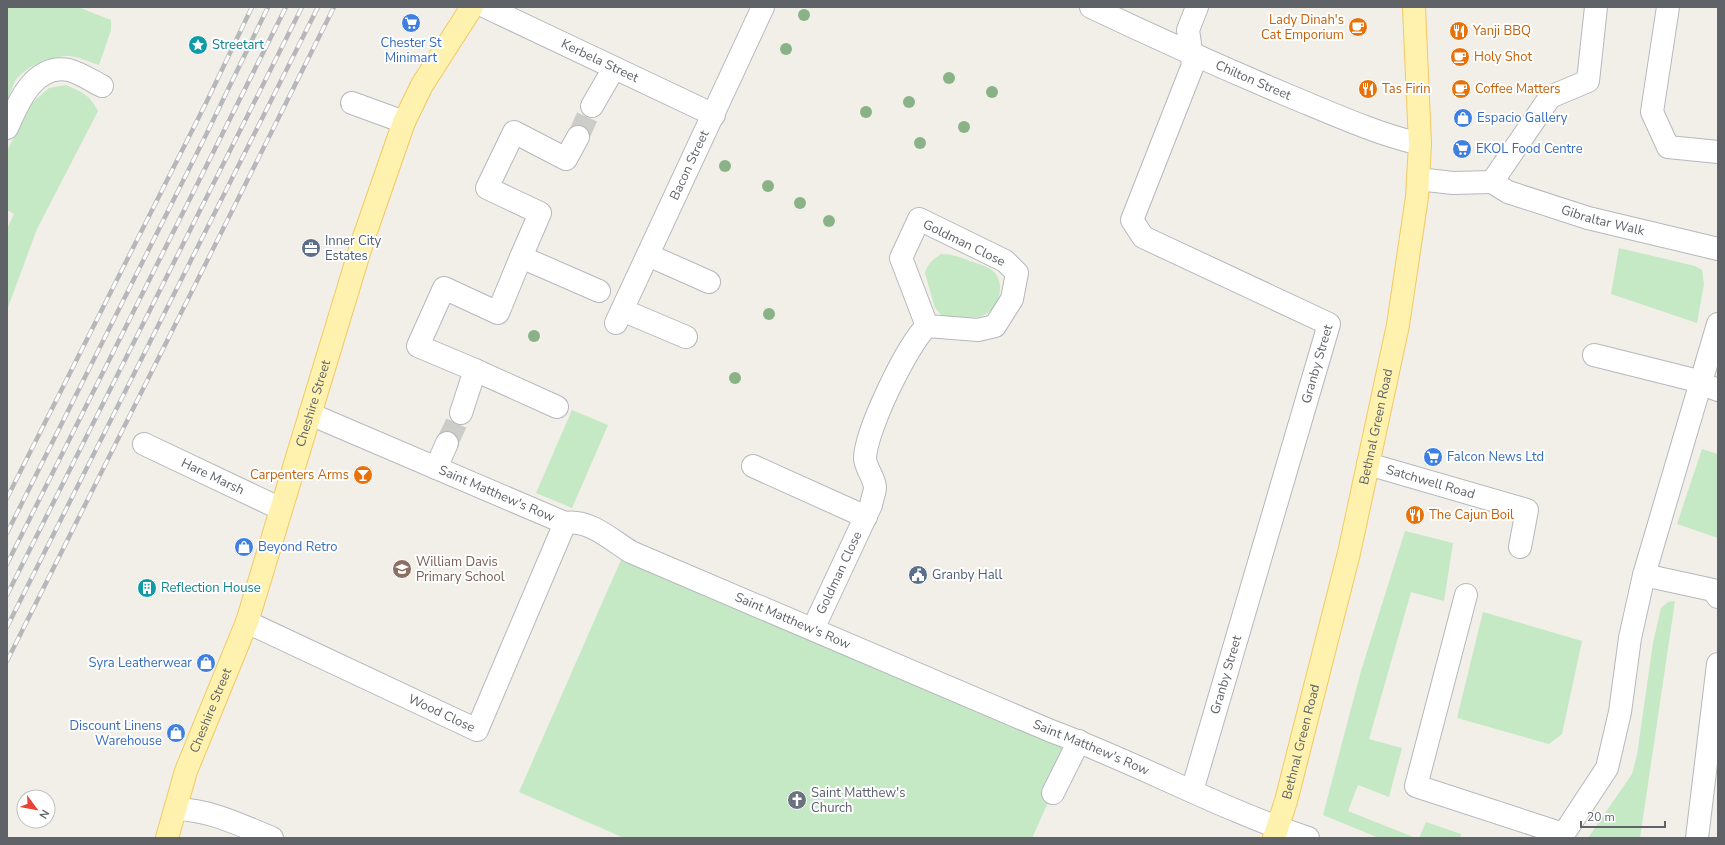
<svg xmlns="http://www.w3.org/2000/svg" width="1725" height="845" font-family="'Nunito Sans',sans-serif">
<rect width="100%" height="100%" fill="#f1efe8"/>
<g fill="#c5e8c5">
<path d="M7,7H78L111,20V30L99,65C89,62 78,56 67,56C48,57 26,66 15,81C12,87 10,95 7,101Z"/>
<path d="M66,85C82,92 90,95 98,111L37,229L7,310V229L14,214L7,210V151L31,104L49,88Z"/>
<polygon points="1619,248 1695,266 1702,270 1704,284 1697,323 1611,294"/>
<path d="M941,254C952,254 960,257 970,261C978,264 989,266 995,273C1006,287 998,310 982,316C974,319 950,317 942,316L935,308L925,273C927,264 934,259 941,254Z"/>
<polygon points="572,410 608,425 572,508 536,493"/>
<polygon points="1702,449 1718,454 1718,538 1677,524"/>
<polygon points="1405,531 1453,543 1444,601 1411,592 1369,739 1402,748 1389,797 1358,785 1348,811 1416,838 1379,838 1323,815 1361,671"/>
<polygon points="621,560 1072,750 1032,838 624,838 519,792"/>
<polygon points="1675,601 1640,838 1588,838 1632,774 1637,755 1653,643 1661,608 1668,602"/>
<polygon points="1483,612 1582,641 1562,734 1549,744 1457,718"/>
<polygon points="1426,822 1461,834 1460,838 1419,838"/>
</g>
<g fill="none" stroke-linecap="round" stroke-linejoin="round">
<g stroke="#ccccc8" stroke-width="22" stroke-dasharray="22 11" stroke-linecap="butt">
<polyline points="578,137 592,106"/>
<polyline points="447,443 461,413"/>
</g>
<defs>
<g id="minor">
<path id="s1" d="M486,7L714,115"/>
<path id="s2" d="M1091,7C1156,38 1221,67 1287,95C1331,113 1374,133 1420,144"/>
<polyline points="1668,7 1652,112 1668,147 1718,152"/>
<polyline points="352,103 404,122"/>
<polyline points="592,106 614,68"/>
<path d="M7,128C18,103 34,63 69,70C80,73 92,81 102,86"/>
<polyline points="1418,179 1453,183 1492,182 1550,97 1588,81 1596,7"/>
<path id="s3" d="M1492,182L1508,192L1588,218L1718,249"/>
<polyline points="648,255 709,282"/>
<polyline points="521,257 540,213 487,188 514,132 566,159 578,137"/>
<polyline points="622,310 686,337"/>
<path id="s4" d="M616,323L763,7"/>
<polyline points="1594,355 1690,379 1718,390"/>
<polyline points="475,370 418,346 444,288 498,313 521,257 599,291"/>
<polyline points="461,413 475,370 557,407"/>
<path id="s5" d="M310,414L565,523C590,519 611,540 631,552L1051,731C1138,763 1220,809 1308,838"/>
<path id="s6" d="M144,444L281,509"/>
<path id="s7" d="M1368,464L1527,510L1520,547"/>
<polyline points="753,466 866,517"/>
<polyline points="436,468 447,443"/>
<polyline points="1644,575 1713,590 1718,597"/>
<polyline points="1466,595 1416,786 1563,834"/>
<path id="s8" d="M247,622L477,730L565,523"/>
<path id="s9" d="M813,629L871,505C872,499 875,492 875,487C874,477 865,467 865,458C866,430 907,345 927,326L978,330L995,326L1012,299L1017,273L1005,261L919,219L901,258L927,326"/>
<path id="s10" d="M1192,791L1329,324L1143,237L1132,220L1193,65L1188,30L1197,7"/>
<polyline points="1053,793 1079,741"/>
<path d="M176,809C211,810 240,825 272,838"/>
<polyline points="1561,838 1607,768 1620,712 1630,638 1644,575 1718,324"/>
<polyline points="1697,838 1718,664"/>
</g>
<g id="major">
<path id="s11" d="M167,838L186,771L247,622L363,240L404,122L422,85L472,7"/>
<path id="s12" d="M1274,838L1286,801L1349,553L1398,325L1417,197L1420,144L1414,7"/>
</g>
</defs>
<use href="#minor" stroke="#b5b8bc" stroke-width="24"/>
<use href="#major" stroke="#f2c960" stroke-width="24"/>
<use href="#minor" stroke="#fff" stroke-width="22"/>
<use href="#major" stroke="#fff2af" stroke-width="22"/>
<defs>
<g id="rail">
<polyline points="7,498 207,101 252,7"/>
<polyline points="7,533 204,139 268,7"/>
<polyline points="7,564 286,7"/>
<polyline points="7,595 302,7"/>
<polyline points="7,627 318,7"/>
<polyline points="7,661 334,7"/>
</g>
</defs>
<use href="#rail" stroke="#b6b7b8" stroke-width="4.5"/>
<use href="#rail" stroke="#fff" stroke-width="3" stroke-dasharray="9" stroke-linecap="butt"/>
</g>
<g fill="#89b387">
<circle cx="804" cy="15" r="6"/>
<circle cx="786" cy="49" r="6"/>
<circle cx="949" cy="78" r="6"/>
<circle cx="992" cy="92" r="6"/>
<circle cx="909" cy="102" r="6"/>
<circle cx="866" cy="112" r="6"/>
<circle cx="964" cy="127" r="6"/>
<circle cx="920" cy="143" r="6"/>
<circle cx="725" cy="166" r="6"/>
<circle cx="768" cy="186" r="6"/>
<circle cx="800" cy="203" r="6"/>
<circle cx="829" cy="221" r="6"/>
<circle cx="769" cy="314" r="6"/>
<circle cx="534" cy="336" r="6"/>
<circle cx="735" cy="378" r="6"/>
</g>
<defs>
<symbol id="supermarket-disc" viewBox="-11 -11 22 22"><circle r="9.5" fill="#3f7fe0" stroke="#fff"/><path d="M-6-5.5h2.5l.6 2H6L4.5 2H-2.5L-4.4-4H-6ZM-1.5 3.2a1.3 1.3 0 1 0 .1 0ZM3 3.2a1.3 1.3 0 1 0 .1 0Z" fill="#fff"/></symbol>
<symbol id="cafe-disc" viewBox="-11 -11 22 22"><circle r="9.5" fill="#e8710a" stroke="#fff"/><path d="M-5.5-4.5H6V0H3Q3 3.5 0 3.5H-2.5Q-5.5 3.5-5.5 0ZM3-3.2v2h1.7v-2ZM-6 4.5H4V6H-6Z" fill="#fff"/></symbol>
<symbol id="restaurant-disc" viewBox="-11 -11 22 22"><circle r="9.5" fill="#e8710a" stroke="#fff"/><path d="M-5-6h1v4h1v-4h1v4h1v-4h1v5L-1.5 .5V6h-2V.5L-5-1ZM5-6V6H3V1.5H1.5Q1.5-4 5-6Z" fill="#fff"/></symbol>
<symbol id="sight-disc" viewBox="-11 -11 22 22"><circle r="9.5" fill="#0f9aa8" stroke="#fff"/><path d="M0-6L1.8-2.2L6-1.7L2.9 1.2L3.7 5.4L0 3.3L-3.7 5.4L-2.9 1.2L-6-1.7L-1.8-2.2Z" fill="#fff"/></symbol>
<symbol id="shop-disc" viewBox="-11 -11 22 22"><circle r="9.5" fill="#3f7fe0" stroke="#fff"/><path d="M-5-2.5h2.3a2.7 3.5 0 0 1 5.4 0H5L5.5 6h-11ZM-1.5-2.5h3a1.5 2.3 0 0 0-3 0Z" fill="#fff"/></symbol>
<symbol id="office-disc" viewBox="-11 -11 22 22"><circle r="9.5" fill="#5c6f8a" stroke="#fff"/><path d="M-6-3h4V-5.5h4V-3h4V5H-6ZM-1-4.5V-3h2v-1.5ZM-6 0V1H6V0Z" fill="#fff"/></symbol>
<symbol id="bar-disc" viewBox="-11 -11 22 22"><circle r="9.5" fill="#e8710a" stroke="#fff"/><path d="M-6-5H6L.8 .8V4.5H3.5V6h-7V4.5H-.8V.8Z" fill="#fff"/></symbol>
<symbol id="school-disc" viewBox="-11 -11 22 22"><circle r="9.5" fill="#8d6e63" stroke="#fff"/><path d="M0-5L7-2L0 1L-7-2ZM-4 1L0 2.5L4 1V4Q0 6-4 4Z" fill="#fff"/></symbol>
<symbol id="civic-disc" viewBox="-11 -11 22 22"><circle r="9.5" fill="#5c6f8a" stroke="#fff"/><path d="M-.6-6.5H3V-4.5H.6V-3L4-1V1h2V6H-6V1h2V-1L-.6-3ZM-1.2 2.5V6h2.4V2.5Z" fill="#fff"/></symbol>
<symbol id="building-disc" viewBox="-11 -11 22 22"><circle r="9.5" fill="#0f9aa8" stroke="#fff"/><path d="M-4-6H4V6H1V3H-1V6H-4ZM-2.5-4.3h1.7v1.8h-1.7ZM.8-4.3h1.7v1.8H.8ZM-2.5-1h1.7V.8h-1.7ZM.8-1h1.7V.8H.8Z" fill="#fff"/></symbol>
<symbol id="church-disc" viewBox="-11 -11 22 22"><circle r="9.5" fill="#6b7280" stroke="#fff"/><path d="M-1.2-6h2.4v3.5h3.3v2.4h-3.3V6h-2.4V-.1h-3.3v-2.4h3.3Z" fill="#fff"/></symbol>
</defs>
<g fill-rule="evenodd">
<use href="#supermarket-disc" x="400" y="12" width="22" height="22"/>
<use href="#cafe-disc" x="1347" y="16" width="22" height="22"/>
<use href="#restaurant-disc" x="1448" y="20" width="22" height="22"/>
<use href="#sight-disc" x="187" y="34" width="22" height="22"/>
<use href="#cafe-disc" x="1449" y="46" width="22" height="22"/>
<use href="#restaurant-disc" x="1357" y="78" width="22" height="22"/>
<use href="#cafe-disc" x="1450" y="78" width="22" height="22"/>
<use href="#shop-disc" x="1452" y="107" width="22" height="22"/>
<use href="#supermarket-disc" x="1451" y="138" width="22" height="22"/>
<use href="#office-disc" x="300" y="237" width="22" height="22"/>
<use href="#supermarket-disc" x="1422" y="446" width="22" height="22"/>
<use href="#bar-disc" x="352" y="464" width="22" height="22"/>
<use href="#restaurant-disc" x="1404" y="504" width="22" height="22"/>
<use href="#shop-disc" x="233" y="536" width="22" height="22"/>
<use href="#school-disc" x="391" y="558" width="22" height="22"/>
<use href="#civic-disc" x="907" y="564" width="22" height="22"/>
<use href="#building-disc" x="136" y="577" width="22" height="22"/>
<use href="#shop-disc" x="195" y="652" width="22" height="22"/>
<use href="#shop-disc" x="165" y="722" width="22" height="22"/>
<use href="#church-disc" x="786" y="789" width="22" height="22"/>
</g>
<g text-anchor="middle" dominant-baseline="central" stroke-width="4" stroke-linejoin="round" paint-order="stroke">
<g font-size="13" fill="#c56008" stroke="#fff" text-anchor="start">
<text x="1344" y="20" text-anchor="end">Lady Dinah's<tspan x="1344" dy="15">Cat Emporium</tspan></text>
<text x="1473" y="31">Yanji BBQ</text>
<text x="1474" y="57">Holy Shot</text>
<text x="1382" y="89">Tas Firin</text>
<text x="1475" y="89">Coffee Matters</text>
<text x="349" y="475" text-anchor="end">Carpenters Arms</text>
<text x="1429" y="515">The Cajun Boil</text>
</g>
<g font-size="13" fill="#366cbe" stroke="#fff" text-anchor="start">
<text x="411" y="43" text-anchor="middle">Chester St<tspan x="411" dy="15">Minimart</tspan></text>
<text x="1477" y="118">Espacio Gallery</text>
<text x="1476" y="149">EKOL Food Centre</text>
<text x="1447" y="457">Falcon News Ltd</text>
<text x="258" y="547">Beyond Retro</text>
<text x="192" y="663" text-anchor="end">Syra Leatherwear</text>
<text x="162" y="726" text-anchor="end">Discount Linens<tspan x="162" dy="15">Warehouse</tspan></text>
</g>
<g font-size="13" fill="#0d838f" stroke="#fff" text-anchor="start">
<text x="212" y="45">Streetart</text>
<text x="161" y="588">Reflection House</text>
</g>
<g font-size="13" fill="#5f6368" stroke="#fff">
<text stroke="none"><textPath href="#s1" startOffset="126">Kerbela Street</textPath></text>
<text stroke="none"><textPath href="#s2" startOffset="178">Chilton Street</textPath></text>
<text stroke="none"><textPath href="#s4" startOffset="174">Bacon Street</textPath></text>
<text stroke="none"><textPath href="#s3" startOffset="118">Gibraltar Walk</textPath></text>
<text transform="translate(964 243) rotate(26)">Goldman Close</text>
<text stroke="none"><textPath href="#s10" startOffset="445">Granby Street</textPath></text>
<text stroke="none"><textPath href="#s11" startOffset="459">Cheshire Street</textPath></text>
<text stroke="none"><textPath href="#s12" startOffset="424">Bethnal Green Road</textPath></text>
<text stroke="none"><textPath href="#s6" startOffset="76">Hare Marsh</textPath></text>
<text stroke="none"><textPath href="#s7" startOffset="65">Satchwell Road</textPath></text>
<text stroke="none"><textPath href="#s5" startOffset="203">Saint Matthew's Row</textPath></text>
<text stroke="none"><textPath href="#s9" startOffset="62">Goldman Close</textPath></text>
<text stroke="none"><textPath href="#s5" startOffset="527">Saint Matthew's Row</textPath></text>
<text stroke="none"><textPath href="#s10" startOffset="121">Granby Street</textPath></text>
<text stroke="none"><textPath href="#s11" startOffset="135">Cheshire Street</textPath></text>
<text stroke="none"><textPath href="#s8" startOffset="215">Wood Close</textPath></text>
<text stroke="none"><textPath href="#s12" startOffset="100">Bethnal Green Road</textPath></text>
<text stroke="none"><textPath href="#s5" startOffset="851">Saint Matthew's Row</textPath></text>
</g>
<g font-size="13" fill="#4e5e75" stroke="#fff" text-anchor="start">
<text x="325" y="241">Inner City<tspan x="325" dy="15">Estates</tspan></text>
<text x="932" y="575">Granby Hall</text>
</g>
<g font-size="13" fill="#785e54" stroke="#fff" text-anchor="start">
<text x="416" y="562">William Davis<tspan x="416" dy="15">Primary School</tspan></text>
</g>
<g font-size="13" fill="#5b616d" stroke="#fff" text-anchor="start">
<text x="811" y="793">Saint Matthew's<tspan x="811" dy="15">Church</tspan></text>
</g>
</g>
<rect width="1725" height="845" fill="none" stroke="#5f6368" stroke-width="16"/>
<g transform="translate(36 809) rotate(122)"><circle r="19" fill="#ffffff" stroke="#bfc1c3"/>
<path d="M0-3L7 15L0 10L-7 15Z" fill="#ea4335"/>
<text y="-6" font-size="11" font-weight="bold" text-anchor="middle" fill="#5f6368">N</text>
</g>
<path d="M1581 821v6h84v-6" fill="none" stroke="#5f6368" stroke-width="2"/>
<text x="1587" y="821" font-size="12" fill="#5f6368" stroke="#ffffff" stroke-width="3" paint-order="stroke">20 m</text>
</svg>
